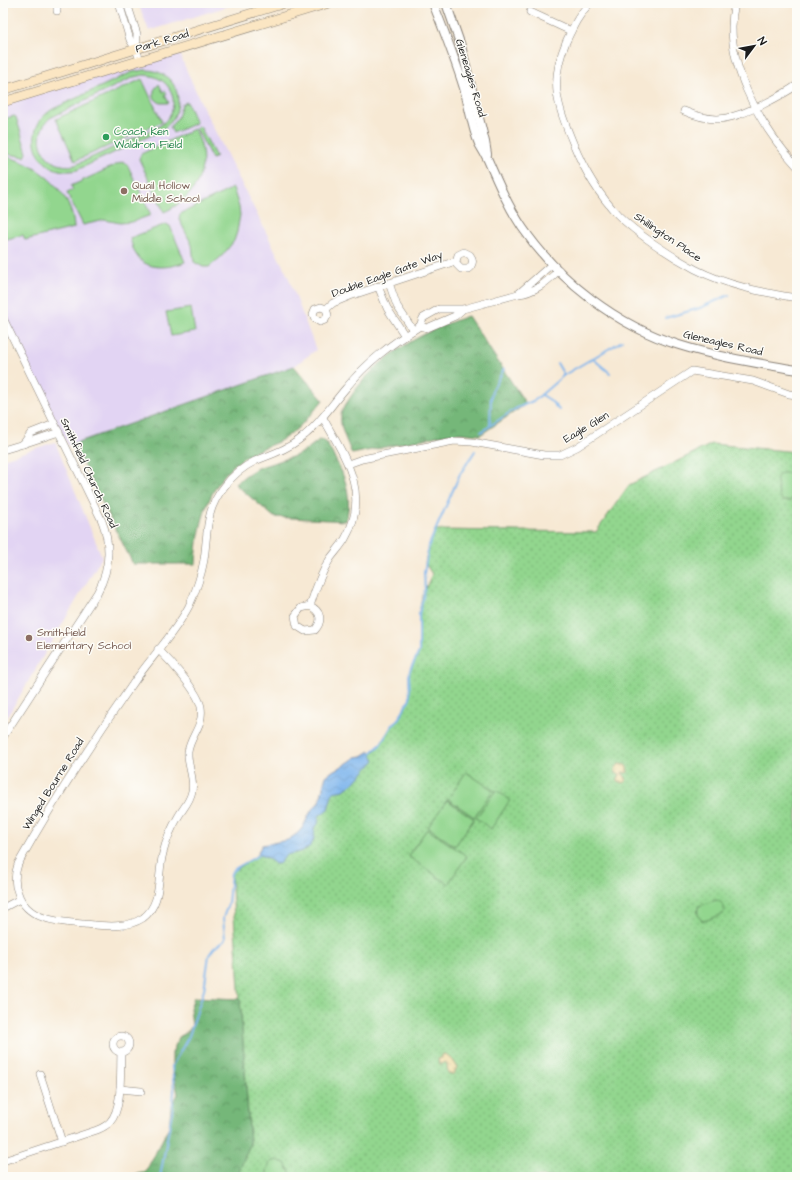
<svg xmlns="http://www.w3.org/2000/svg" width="800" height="1180" font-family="'Architects Daughter',sans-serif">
<defs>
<pattern id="grass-dots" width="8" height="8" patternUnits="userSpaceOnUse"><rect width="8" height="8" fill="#92d68e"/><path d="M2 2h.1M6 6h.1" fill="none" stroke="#7db77a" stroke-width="1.8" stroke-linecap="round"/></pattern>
<pattern id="forest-crowns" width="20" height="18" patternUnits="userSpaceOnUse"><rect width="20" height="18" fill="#75b779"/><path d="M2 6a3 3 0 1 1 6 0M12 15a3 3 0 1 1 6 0" fill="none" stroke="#5f9462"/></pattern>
<pattern id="sand-dots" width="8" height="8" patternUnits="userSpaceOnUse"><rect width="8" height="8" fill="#eeda9e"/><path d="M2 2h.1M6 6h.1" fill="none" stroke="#ccba88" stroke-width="1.8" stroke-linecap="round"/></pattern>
<pattern id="water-waves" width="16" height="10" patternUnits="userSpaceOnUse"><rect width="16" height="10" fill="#7eb5ed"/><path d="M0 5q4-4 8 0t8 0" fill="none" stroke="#6c9bcb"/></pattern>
</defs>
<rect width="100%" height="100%" fill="#fdfcf7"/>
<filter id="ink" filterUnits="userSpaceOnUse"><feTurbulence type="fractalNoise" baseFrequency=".025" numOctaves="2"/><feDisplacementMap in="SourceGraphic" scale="8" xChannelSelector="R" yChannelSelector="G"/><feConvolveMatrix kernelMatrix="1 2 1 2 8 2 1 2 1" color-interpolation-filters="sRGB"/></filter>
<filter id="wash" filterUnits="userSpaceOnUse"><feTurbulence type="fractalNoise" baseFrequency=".012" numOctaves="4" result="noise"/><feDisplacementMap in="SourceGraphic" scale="16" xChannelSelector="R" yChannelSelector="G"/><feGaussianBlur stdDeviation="0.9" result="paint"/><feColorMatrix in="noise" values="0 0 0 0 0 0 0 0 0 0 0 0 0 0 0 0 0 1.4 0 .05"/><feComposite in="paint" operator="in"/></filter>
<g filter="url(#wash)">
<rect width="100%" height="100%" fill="#f7e9d4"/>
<g fill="#e2d4f3">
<polygon points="138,3 238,3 149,31"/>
<polygon points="178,51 203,107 288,276 316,350 294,366 68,446 3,315 3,105"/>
<polygon points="55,442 102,557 3,724 3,459"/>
</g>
<path fill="url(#grass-dots)" stroke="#577955" d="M712,444L797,452V1177H234L250,1144L231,873C243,863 255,860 264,848L297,842L326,798L329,778L376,750L392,726L399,718L410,698L409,674L410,670L419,652V614L422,597L432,574L425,563L429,545L435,530L596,532L629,485Z"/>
<g fill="url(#forest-crowns)" stroke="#486a4a">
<path d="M468,316L526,404L480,435L461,433L447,434L352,454C348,444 339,427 341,416C341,410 347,403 350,398C376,357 423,331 468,316Z"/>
<path d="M294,366L323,400C310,416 297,432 278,442C266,447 254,451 242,459C208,483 198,524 196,564H133L73,444Z"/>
<path d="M319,440H323L326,442C341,470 354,488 346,521L274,517L235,484L246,475L257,468L295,456L306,450Z"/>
<polygon points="194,997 240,999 250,1144 237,1177 129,1177 146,1171 169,1127 171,1108 178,1094 172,1067 172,1053 179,1037 188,1031 192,1026 190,1008"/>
</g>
<g fill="url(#sand-dots)" stroke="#857b5d">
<polygon points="619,764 626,765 628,771 627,773 622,772 626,778 626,782 623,783 617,781 620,774 615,773 615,769"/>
<path d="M443,1054C449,1054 455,1062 457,1067L454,1074H451L448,1073L447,1064L445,1062L441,1064H439L438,1059L441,1058Z"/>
</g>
<g fill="#92d68e" stroke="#577955" fill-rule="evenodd">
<path d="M144,70C181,69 190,113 160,131L77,170C37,179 18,129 53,109L132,72ZM144,75C175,76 184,111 158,127L75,165C46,171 28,138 50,118L134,77Z"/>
<polygon points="142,79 162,122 75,161 56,119"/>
<polygon points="159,84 163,92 165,91 167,94 165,95 169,103 160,103 154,98 154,90"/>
<polygon points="187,102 196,123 173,133 170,127 178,117 182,104"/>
<polygon points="14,116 16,117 27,153 25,157 3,153 3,119"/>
<polygon points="200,126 216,157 212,159 196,128"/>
<path d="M194,129C214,161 198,198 164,212L139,159L141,154Z"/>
<path d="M3,156C36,162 73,191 74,228L25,240L23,235L3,240Z"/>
<polygon points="122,162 127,164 129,168 151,215 132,222 120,223 105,220 83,225 67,193 73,190 71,186"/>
<polygon points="233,188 239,207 240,215 237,232 234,241 222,256 209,267 203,267 194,262 192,245 179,219 180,214"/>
<path d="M166,224L170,226L185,262C171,268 147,271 137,256C133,251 132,244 130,238Z"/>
<polygon points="191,308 195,332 171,336 166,312"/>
<path d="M782,473C795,471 798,486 796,496L789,501H783C779,497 779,494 778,488C777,481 774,477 782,473Z"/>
<polygon points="466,772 493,790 474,817 448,799"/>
<polygon points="496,790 510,800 491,829 476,818"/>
<polygon points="447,800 474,819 455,846 428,827"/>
<polygon points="427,829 467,856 448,884 408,856"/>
<path d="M716,900C722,902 725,905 724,912C722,915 708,920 703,921C698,918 696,911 699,906Z"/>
<polygon points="276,1160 285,1163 291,1174 290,1177 270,1177 267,1175 267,1171 270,1162"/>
</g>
<path fill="url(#water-waves)" stroke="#4d6884" d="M370,751L375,760L355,782L344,790L333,792L328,809L319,816L318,824L314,828C314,831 315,835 314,838C312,851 296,853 286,855L280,863L278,864H275L268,858L259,855L258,852L262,845L288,840L298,833L303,827L311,811L320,801L324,783L326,776L334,770L343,766L356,757L362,756Z"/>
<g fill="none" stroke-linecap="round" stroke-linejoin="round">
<g stroke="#7eb5ed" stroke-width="2">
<polyline points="665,318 700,308 729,295"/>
<polyline points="592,358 610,373"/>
<polyline points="557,363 564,375"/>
<polyline points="542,395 550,400 559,410"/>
<polyline points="490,426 491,398 492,391 504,369"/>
<polyline points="481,432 515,409 535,400 564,375 622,341"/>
<polyline points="371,753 380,745 392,726 399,718 410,698 409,674 410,670 419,652 419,614 425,589 424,573 429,545 460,474 475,451"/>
<polyline points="160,1177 172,1112 174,1091 172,1066 189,1036 204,990 209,955 214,948 224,941 225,939 223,918 228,904 231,873 236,868 259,855"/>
</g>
</g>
</g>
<g filter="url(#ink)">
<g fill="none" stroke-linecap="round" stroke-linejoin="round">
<defs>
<g id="minor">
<polyline points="57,3 57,11"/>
<polyline points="119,3 130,40 136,49 140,60"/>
<polyline points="127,3 137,34 136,49"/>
<path d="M590,3C579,14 573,27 566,42C549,83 557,104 573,143C584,170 598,194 618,215C637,234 671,256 695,269C728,286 761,292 797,298"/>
<path d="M735,3C721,58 760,127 797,166"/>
<polyline points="530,12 571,31"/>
<path d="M684,111C717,125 730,119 762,105C774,99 786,93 797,85"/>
<path d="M552,264L518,294C534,293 547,282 559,270"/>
<polyline points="389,283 397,306 413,330"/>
<polyline points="378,286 387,308 405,336"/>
<path d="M326,309L321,307L315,309L313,314L315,319L320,322L325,320L328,315L326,309L333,303L350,296L456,261L457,265L461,269H468C473,265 474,260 470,255L464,252L458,255L456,261"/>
<polyline points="463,309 455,316 427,328 420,326 423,318 439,309 463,309 518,294"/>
<path d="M3,318L102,521C111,545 110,570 97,593L3,737"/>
<polyline points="54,424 31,433 23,444 59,432"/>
<polyline points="3,450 23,444"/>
<polyline points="348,464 362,459 454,441 472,442 544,455 560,455 577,447 692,371 753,381 789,394 797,395"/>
<path d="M310,606C321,611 323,621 315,630L305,631L297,626L295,616L301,608L310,606C315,590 321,573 330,559C335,552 341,546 345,539C371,494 345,457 323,418"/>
<path d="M158,649C170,661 198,691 201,707C204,726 190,736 188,752C187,766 195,778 192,791C190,802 183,808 178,817C171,829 166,841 163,853C157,875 163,903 143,918C126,929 104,926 84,924C60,922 27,921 18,893C14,884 15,873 18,864C53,802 91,743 132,685C150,658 174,635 189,606C196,591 201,576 204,560C208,532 205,510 224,487C232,476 243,467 255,461C262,458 268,456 275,453C285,449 296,443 305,435C321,422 332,404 346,388C367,362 391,344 420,326"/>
<polyline points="3,908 20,899"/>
<circle cx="121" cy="1044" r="8"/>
<polyline points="40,1074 62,1142"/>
<polyline points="120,1089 141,1091"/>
<path d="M3,1161L97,1130C102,1128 106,1126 110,1122C123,1108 120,1071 121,1053"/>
</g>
<g id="tertiary">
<path d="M433,3C444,31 455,59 464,88C469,105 472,128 479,144C482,149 485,154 488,160C498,183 508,206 522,227C558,280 617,326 679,345C717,357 757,363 797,370"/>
<polyline points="446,3 461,46 485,142 487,154"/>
</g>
<g id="secondary">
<polyline points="3,90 285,3"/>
<polyline points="3,102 329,3"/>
</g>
</defs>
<use href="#minor" stroke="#8a8278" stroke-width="8"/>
<use href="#tertiary" stroke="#8a8278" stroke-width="10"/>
<use href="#secondary" stroke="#8a8278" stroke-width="10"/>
<use href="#minor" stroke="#fff" stroke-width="7"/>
<use href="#tertiary" stroke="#fff" stroke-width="8"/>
<use href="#secondary" stroke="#fbe6c3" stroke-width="9"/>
</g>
</g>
<circle fill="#2e9e5b" stroke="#fdfcf7" stroke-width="1.5" cx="106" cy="137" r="4"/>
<g fill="#8d6e63" stroke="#fdfcf7" stroke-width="1.5">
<circle cx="124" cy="191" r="4"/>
<circle cx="29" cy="638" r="4"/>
</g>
<g text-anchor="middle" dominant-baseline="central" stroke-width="3" stroke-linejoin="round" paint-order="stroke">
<g font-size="11" fill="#1c1c1c" stroke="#fdfcf7">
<text transform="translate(162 41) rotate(-17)">Park Road</text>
<text transform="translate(471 78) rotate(73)">Gleneagles Road</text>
<text transform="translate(668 237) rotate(34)">Shillington Place</text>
<text transform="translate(387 274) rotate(-20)">Double Eagle Gate Way</text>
<text transform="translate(723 343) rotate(13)">Gleneagles Road</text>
<text transform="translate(586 427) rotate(-31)">Eagle Glen</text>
<text transform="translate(89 473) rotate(65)">Smithfield Church Road</text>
<text transform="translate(53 784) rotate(-58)">Winged Bourne Road</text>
</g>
<g font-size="11" fill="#27864d" stroke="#fdfcf7" text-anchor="start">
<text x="114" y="131">Coach Ken<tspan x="114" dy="13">Waldron Field</tspan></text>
</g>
<g font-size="11" fill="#785e54" stroke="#fdfcf7" text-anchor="start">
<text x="132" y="185">Quail Hollow<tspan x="132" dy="13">Middle School</tspan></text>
<text x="37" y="632">Smithfield<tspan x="37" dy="13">Elementary School</tspan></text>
</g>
</g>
<rect width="800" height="1180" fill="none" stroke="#fdfcf7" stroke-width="16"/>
<g transform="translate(754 46) rotate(58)" stroke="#fdfcf7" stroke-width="3" paint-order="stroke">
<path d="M0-3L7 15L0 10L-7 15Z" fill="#1c1c1c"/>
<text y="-6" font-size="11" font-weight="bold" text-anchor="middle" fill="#1c1c1c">N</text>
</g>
</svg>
